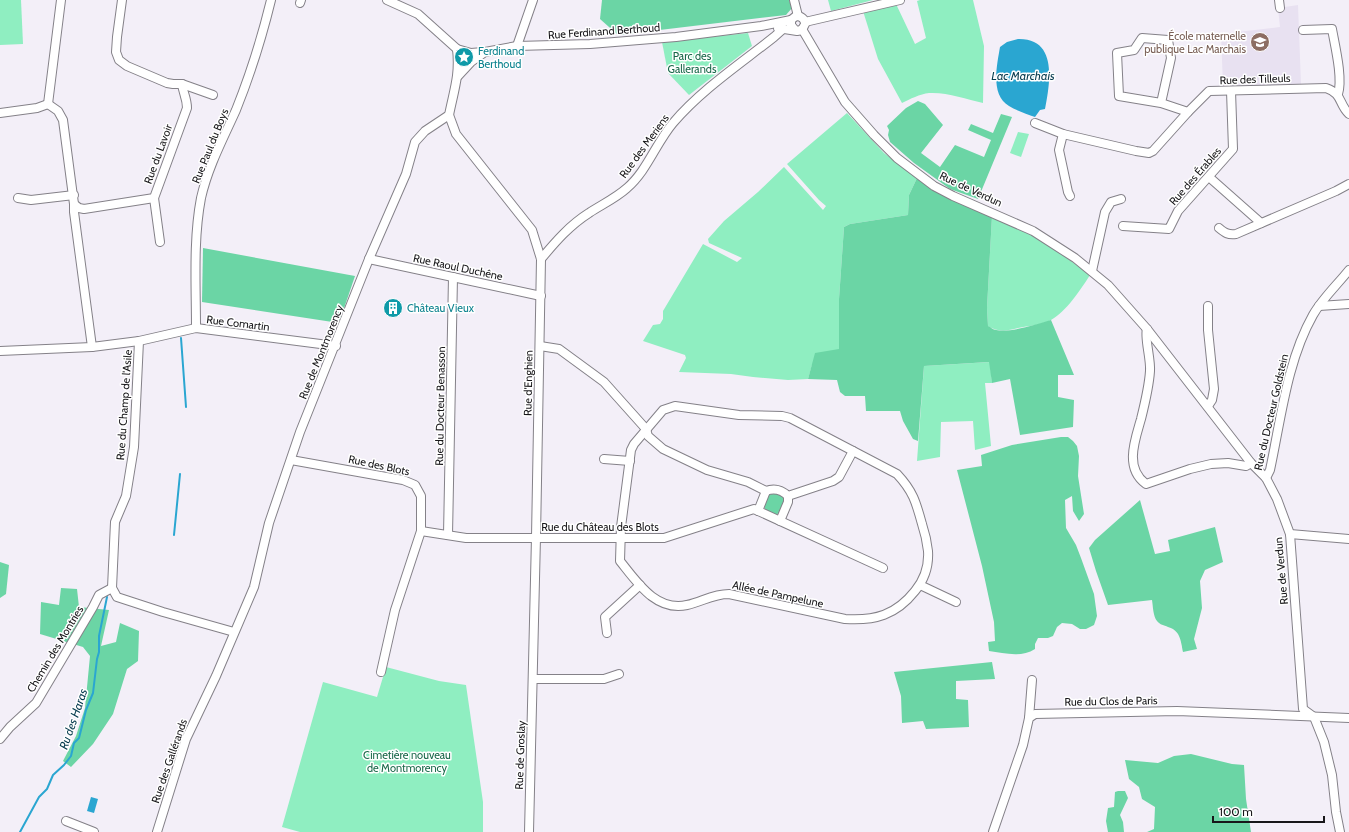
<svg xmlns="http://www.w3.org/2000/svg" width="1349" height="832" font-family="Cabin,sans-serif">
<rect width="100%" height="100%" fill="#f3eff8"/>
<polygon fill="#e8e1f1" points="1298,5 1301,84 1223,86 1221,34 1280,27 1278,8"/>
<g fill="#8feec1">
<polygon points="0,0 21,0 23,44 0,45"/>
<polygon points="828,0 873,0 831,11"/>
<path d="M920,0H973L984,46L983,103C966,99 947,92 929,93C920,94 910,99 902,103L878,59L863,11L896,4L915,44L926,38L917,1Z"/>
<polygon points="748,33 752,46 689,95 668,73 662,42"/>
<polygon points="847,113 884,153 917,178 909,195 908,215 850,224 844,227 839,299 839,350 812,365 808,379 788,380 753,377 731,374 679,372 686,358 685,355 643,341 653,325 660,324 663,319 663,311 703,244 737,262 742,258 709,243 708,239 724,221 758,192 784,167 823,210 826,206 819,200 787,164"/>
<polygon points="1018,132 1029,134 1021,157 1010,153"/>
<path d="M992,216L1026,232L1056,250L1090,275C1081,289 1066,312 1051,320C1041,325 1028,326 1018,328C1007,331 997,332 988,326L987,308Z"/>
<polygon points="990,362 992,383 985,383 991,446 975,450 973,421 941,422 940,457 917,461 924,366"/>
<polygon points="386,667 439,681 466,685 483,802 483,832 300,832 282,827 323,682 377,697"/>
</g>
<g fill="#6bd5a5">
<polygon points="602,0 789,0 792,8 786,15 618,35 600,19"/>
<polygon points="918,101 925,104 943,125 921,153 940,167 955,145 984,157 991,140 968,130 971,124 993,133 1001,114 1012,117 978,199 950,189 914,163 890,142 888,135 889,130 887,126 906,108"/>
<path d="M917,178L992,216L987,308L988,326C991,327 993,330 996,330C1011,333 1037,324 1051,320L1074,375H1058V397L1074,400L1073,427L1020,435L1010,379L992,383L989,362L924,366L918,441L913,439L903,421L900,411H866L865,396H845L840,392L837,380L808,379L815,353L839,349V299L844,227L850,224L908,215L909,195Z"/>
<polygon points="203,248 355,276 339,323 202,302"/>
<path d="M1061,437H1068L1073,441L1077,446L1079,456L1078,476L1084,514L1079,521L1073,511L1072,496L1065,500L1066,528L1076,545L1081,558L1094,594L1097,616L1094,625L1086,629H1080L1072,624L1062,623L1057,627L1053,636L1048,638H1038L1035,644V649C1021,658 1004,653 989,651L988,642L995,641L994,622L982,566L957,470L982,466L981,455L1012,445Z"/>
<polygon points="775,492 783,496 785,501 780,513 774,515 766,512 764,506 769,495"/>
<path d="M1140,500L1155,554L1170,551L1168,540L1215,527L1223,562L1205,570L1200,581L1202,608L1194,639L1197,649L1183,652C1181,641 1180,630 1168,627C1164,625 1160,625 1157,621C1153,616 1153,606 1152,600L1108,605L1096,571L1089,548L1095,540Z"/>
<polygon points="0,562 9,565 6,594 0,598"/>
<polygon points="61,588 77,589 79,607 109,610 101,646 116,642 120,623 139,631 138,661 127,669 113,714 93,744 71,767 63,761 76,736 85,708 90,656 83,647 40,634 41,602 59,605"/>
<polygon points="992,662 995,679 956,681 956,699 968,700 969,727 926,729 923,721 902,723 901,696 894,672"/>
<polygon points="1191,754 1232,764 1244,765 1246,799 1251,832 1147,832 1154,829 1155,807 1142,799 1139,787 1129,779 1125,760 1158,763 1174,756"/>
<polygon points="1118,791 1125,791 1128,798 1120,815 1123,822 1124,832 1108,832 1106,821 1108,808 1114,807 1115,792"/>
</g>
<g fill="#2aa6d1">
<path d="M1018,39C1058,38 1050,83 1045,109L1040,110L1035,117C1027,114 1017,111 1009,106C990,95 997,65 1000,47L1007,42Z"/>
<polygon points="91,797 98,799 94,813 87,811"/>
</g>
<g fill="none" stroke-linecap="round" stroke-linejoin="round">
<g stroke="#2aa6d1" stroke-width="2">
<polyline points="181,338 186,407"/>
<polyline points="174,535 180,474"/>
<polyline points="20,832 39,797 47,789 53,775 64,765 71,756 74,743 79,738 86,710 93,693 97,659 99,652 99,636 107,597"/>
</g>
<defs>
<g id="minor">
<polyline points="794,0 798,16"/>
<polyline points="1279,0 1280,8"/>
<polyline points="300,3 301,0"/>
<polyline points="805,22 900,0"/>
<path d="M778,28L797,31L802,30L805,24C805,19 801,16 796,16L791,20V25L795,30"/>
<polyline points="802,29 845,102 874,135 897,158 934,186 953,196 1033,231 1075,258 1108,285 1147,329 1251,463 1266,478 1277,499 1290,534 1303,709 1314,717 1324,742 1332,775 1336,812 1340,832"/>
<path d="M1303,30L1332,29C1335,46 1343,78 1338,94"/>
<polyline points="517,46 533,0"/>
<polyline points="457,49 471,53 483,52"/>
<polyline points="458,76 471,62 485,52 517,46 590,44 676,37 761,26 791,20"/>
<polyline points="182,84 213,95"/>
<polyline points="1161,103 1171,58 1168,40 1142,38 1134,50 1117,53 1119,96 1161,103 1188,112"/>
<path d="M48,104L58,111L63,120L74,204L79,208L84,209L154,198L187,108C187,98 183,93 182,84H173L167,83L127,66L119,60L116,52L117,37L122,0"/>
<polyline points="48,104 61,0"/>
<polyline points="0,113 37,108 48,104"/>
<polyline points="449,115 456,134 532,230 541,259 536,537 529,832"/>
<path d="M1035,123L1063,134L1136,151L1149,153L1153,151L1188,112L1209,91L1326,88C1343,94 1338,103 1349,114"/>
<polyline points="1063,134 1059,150 1068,192 1070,196"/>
<polyline points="1209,177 1261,223"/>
<polyline points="18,198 31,200 74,195"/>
<polyline points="154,198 160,242"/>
<polyline points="74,204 74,212 92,347"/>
<polyline points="1123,226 1169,229 1178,211 1233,149 1231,91"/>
<path d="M1219,228C1225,233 1228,235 1236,234L1336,191L1349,184"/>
<polyline points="369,259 541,296"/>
<path d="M541,259C556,241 570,225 589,213C601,205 616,198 627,188C647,171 656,143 673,123C701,90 740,64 774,37L783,29"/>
<polyline points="1092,271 1105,212 1111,202 1121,199"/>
<polyline points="1319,306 1349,304"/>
<path d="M196,328C196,285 193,240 201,198C208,167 223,139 236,110C250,75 262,37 271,0"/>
<path d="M1147,329C1144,336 1151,359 1150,371C1149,387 1145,403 1141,419C1135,440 1124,468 1146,484L1190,469L1211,464L1228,463L1246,466L1251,463"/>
<polyline points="139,341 134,447 126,496 115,522 112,588 117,597 163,612 234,632"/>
<path d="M540,346L559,349L604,382L646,429L648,436L663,449L707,470L748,482L766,491C774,488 782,490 788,496L833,481L839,477L853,451"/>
<polyline points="0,351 92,347 139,341 196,328 336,346"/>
<path d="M675,406L739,415L782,416L790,418L897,474C913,491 916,502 922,524C925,533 927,542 928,551C929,566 924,580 915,591C896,615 875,621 845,619L729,594C712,594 702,602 687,605C656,612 637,582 620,561L621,527L631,450L634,444L663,410Z"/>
<polyline points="1208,406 1212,400 1214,389 1208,330 1208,306"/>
<polyline points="604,459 630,461"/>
<polyline points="291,460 403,480 415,485 421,496 421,531 395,610 381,672"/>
<path d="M1266,478L1270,470C1281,419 1287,361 1313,315C1322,299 1337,285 1349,270"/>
<polyline points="758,511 766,491"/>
<polyline points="780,521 788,502 788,496"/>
<polyline points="421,531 466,538 664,538 754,509 883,568"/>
<polyline points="1290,534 1349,539"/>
<polyline points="448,535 453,277"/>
<polyline points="920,585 956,602"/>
<polyline points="607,633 605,617 640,585"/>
<polyline points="533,679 604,679 619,674"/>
<polyline points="1029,718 1032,680"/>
<polyline points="0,739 10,727 36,703 93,607 99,595 112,588"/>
<polyline points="66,821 94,832"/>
<path d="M157,832L186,739L216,676L254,587L269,523L300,432L369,259L406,174L415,142L425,131L449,115C454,90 460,75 457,49L418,14L387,0"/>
<polyline points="993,832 1023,745 1029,718 1035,714 1177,711 1349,718"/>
</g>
</defs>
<use href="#minor" stroke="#848188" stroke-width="10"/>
<use href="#minor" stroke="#fff" stroke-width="8"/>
</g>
<defs>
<symbol id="school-disc" viewBox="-11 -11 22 22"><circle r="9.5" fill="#8d6e63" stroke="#fff"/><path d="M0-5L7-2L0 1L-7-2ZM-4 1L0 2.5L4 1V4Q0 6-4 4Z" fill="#fff"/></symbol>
<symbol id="sight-disc" viewBox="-11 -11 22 22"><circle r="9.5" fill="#0f9aa8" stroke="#fff"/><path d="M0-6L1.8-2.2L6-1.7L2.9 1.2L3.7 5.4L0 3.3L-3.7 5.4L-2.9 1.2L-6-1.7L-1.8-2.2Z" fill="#fff"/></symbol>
<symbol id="building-disc" viewBox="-11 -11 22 22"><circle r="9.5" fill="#0f9aa8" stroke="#fff"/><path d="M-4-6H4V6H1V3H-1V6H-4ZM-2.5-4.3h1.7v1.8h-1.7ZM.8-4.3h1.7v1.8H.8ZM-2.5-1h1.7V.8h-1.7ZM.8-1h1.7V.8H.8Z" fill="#fff"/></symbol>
</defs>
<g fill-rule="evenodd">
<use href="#school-disc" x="1249" y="31" width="22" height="22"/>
<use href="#sight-disc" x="453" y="46" width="22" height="22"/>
<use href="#building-disc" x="382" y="297" width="22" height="22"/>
</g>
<g text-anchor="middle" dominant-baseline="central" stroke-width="3" stroke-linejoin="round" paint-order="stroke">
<g font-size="11" fill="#18171a" stroke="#fff">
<text transform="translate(604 31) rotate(-4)">Rue Ferdinand Berthoud</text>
<text transform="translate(1255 79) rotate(-2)">Rue des Tilleuls</text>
<text transform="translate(210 146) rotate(-68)">Rue Paul du Boys</text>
<text transform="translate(644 146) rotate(-54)">Rue des Meriens</text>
<text transform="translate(158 154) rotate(-70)">Rue du Lavoir</text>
<text transform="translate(1195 176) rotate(-49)">Rue des Érables</text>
<text transform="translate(971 189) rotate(25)">Rue de Verdun</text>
<text transform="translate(458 267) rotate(12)">Rue Raoul Duchêne</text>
<text transform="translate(238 323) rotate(7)">Rue Comartin</text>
<text transform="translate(321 352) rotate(-68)">Rue de Montmorency</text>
<text transform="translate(528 383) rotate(-89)">Rue d'Enghien</text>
<text transform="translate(124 405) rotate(-86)">Rue du Champ de l'Asile</text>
<text transform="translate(440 406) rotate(-89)">Rue du Docteur Benasson</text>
<text transform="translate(1271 412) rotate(-77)">Rue du Docteur Goldstein</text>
<text transform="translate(379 465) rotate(12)">Rue des Blots</text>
<text x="600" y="527">Rue du Château des Blots</text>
<text transform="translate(1281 571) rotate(-95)">Rue de Verdun</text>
<text transform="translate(778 594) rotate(12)">Allée de Pampelune</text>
<text transform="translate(55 649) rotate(-59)">Chemin des Montries</text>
<text transform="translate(1111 701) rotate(-1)">Rue du Clos de Paris</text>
<text transform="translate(520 755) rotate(-88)">Rue de Groslay</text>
<text transform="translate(169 761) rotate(-71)">Rue des Gallérands</text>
</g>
<g font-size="11" fill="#785e54" stroke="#fff" text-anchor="end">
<text x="1246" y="36">École maternelle<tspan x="1246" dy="13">publique Lac Marchais</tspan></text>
</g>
<g font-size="11" fill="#0d838f" stroke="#fff" text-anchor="start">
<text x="478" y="51">Ferdinand<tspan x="478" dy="13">Berthoud</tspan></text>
<text x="407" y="308">Château Vieux</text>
</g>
<g font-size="11" fill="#176748" stroke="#fff">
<text x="692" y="56">Parc des<tspan x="692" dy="13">Gallerands</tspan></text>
<text x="407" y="755">Cimetière nouveau<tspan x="407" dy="13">de Montmorency</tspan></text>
</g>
<g font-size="12" font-style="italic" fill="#053a4d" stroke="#fff">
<text x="1023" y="75">Lac Marchais</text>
<text transform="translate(73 719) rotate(-71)">Ru des Haras</text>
</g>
</g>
<path d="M1213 816v6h111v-6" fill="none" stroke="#18171a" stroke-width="2"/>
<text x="1219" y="816" font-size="12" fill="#18171a" stroke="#ffffff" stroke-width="3" paint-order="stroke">100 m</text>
</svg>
